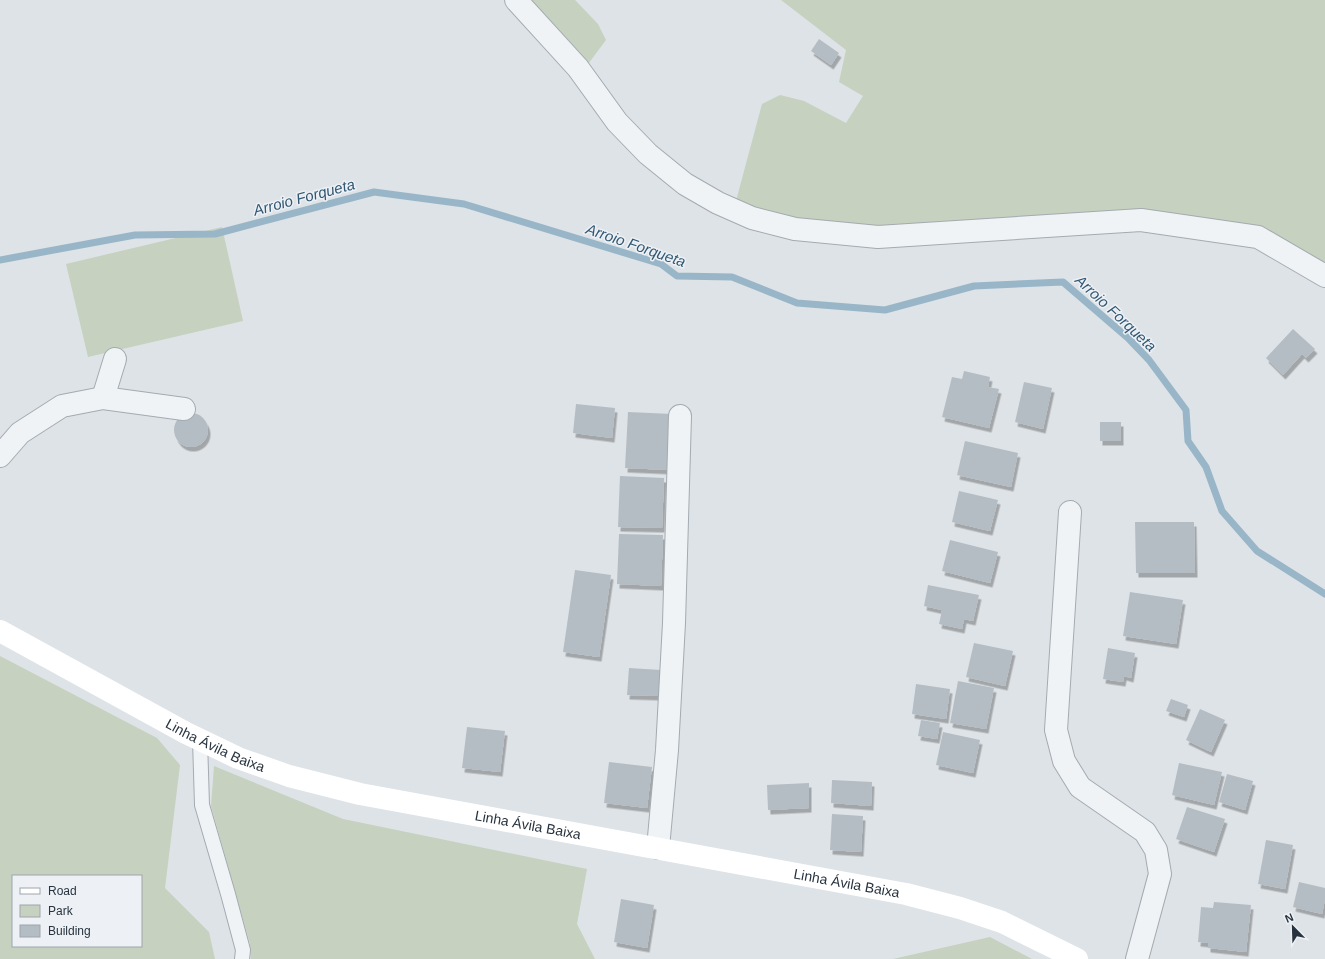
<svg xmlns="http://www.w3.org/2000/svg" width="1325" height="959" font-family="Arial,sans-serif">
<defs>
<filter id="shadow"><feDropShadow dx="2.5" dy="4.5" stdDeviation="0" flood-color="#0004"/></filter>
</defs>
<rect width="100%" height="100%" fill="#dee3e7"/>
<g fill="#c6d1bf" fill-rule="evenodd">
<polygon points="528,0 575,0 598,24 606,40 588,64"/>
<polygon points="781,0 1325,0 1325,266 1262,227 882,229 801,221 760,211 736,201 762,104 780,95 804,101 846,123 863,96 839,82 846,50"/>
<polygon points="222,227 243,321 88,357 66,264"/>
<path d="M0,656L157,738L180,765L165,888L209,932L215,959H0ZM13,876H141V946H13Z"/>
<polygon points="214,766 343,819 587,869 577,924 595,959 251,959 250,944 211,806"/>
<polygon points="990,937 1032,959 893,959"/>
</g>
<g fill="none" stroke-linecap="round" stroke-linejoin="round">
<polyline stroke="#98b6c8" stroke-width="7" points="0,260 135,235 215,234 374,192 464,204 661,264 677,276 732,277 797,303 885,310 974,286 1063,282 1128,338 1149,360 1186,410 1188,441 1206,467 1222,511 1257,551 1325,594"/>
</g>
<g fill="#b5bdc4" filter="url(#shadow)">
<polygon points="819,39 839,53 831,65 811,51"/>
<polygon points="1293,329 1315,349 1306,358 1302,354 1283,375 1266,358"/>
<polygon points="964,371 990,377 988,387 999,389 989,428 942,417 952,377 962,379"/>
<polygon points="1024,382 1052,388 1043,429 1015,422"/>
<polygon points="576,404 615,408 612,438 573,433"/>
<polygon points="628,412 672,414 669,470 625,468"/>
<circle cx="191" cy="430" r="17"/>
<rect x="1100" y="422" width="21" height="19"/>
<polygon points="965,441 1018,453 1011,487 957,475"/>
<polygon points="620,476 664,478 662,528 618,527"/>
<polygon points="959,491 998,500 990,531 952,522"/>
<polygon points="1135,522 1194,522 1195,573 1136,573"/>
<polygon points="619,534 663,535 661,586 617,584"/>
<polygon points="950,540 998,552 990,583 942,571"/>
<polygon points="575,570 611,575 599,657 563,652"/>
<polygon points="928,585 979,595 973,621 964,619 962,629 939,624 942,610 924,606"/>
<polygon points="1130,592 1183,600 1176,644 1123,636"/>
<polygon points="974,643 1013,651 1005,686 966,677"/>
<polygon points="1108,648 1135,653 1131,678 1124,676 1123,682 1103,679"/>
<polygon points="629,668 661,670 659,696 627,695"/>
<polygon points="958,681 994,688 986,729 950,723"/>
<polygon points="916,684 950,689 946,719 912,714"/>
<polygon points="1171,699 1188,705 1184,717 1166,711"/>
<polygon points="1200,709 1225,720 1211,752 1186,740"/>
<polygon points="921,720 940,723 937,739 918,736"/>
<polygon points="467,727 505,731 500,772 462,768"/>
<polygon points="943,732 980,740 973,773 936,765"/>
<polygon points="609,762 652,767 647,808 604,803"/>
<polygon points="1179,763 1222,772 1214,805 1172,795"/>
<polygon points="1227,774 1253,781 1245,810 1219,802"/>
<polygon points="832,780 872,782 871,806 831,803"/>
<polygon points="809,783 809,808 768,810 767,785"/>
<polygon points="1187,807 1225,819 1214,852 1176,839"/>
<polygon points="832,814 863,816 861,852 830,850"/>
<polygon points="1266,840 1293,845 1285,889 1258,884"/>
<polygon points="1299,882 1325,888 1325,899 1322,914 1293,907"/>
<polygon points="621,899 654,905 647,948 614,942"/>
<polygon points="1214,902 1251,905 1246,952 1208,948 1208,943 1198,942 1201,907 1213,908"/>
</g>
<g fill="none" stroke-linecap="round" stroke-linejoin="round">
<defs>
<polyline id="lane" points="200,740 202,805 228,894 243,950 242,959"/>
<g id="street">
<polyline points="516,0 578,68 617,122 648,154 685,184 718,203 752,218 795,229 878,237 1141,220 1258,237 1325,276"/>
<polyline points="103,398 115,359"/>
<polyline points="0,456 20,433 62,406 103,398 184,409"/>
<polyline points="1070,512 1056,730 1064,761 1080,787 1145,832 1156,850 1160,874 1137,959"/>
<polyline points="658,848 667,750 674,623 680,416"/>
</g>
</defs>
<use href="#lane" stroke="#a3abb1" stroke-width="16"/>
<use href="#street" stroke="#a3abb1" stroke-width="24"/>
<use href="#lane" stroke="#f0f3f6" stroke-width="14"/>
<use href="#street" stroke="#f0f3f6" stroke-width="22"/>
<path stroke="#fff" stroke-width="22" id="s1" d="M0,631L186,733L238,758L289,776L360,794L906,894L960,908L1002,922L1077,959"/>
</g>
<g text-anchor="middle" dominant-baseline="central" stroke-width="3" stroke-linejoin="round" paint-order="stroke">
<g font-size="14" fill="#27333e" stroke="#edf1f5">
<text stroke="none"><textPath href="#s1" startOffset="244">Linha Ávila Baixa</textPath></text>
<text stroke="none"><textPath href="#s1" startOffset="568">Linha Ávila Baixa</textPath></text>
<text stroke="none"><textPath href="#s1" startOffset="892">Linha Ávila Baixa</textPath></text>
</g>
<g font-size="15" font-style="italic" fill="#315772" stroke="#edf1f5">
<text transform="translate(304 197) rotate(-15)">Arroio Forqueta</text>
<text transform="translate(636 245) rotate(19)">Arroio Forqueta</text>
<text transform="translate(1116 313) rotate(43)">Arroio Forqueta</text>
</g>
</g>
<rect x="12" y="875" width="130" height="72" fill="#edf1f5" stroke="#9ea5ac"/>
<rect x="20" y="888" width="20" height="6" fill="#ffffff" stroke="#9ea5ac"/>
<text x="48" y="895" font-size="12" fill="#27333e">Road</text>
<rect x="20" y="905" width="20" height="12" fill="#c6d1bf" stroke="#9ea5ac"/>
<text x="48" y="915" font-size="12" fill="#27333e">Park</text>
<rect x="20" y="925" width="20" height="12" fill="#b5bdc4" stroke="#9ea5ac"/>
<text x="48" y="935" font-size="12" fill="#27333e">Building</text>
<g transform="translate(1293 927) rotate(337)" stroke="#edf1f5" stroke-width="3" paint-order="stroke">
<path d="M0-3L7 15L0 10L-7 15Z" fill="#27333e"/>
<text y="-6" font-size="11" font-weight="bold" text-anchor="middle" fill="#27333e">N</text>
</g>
</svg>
